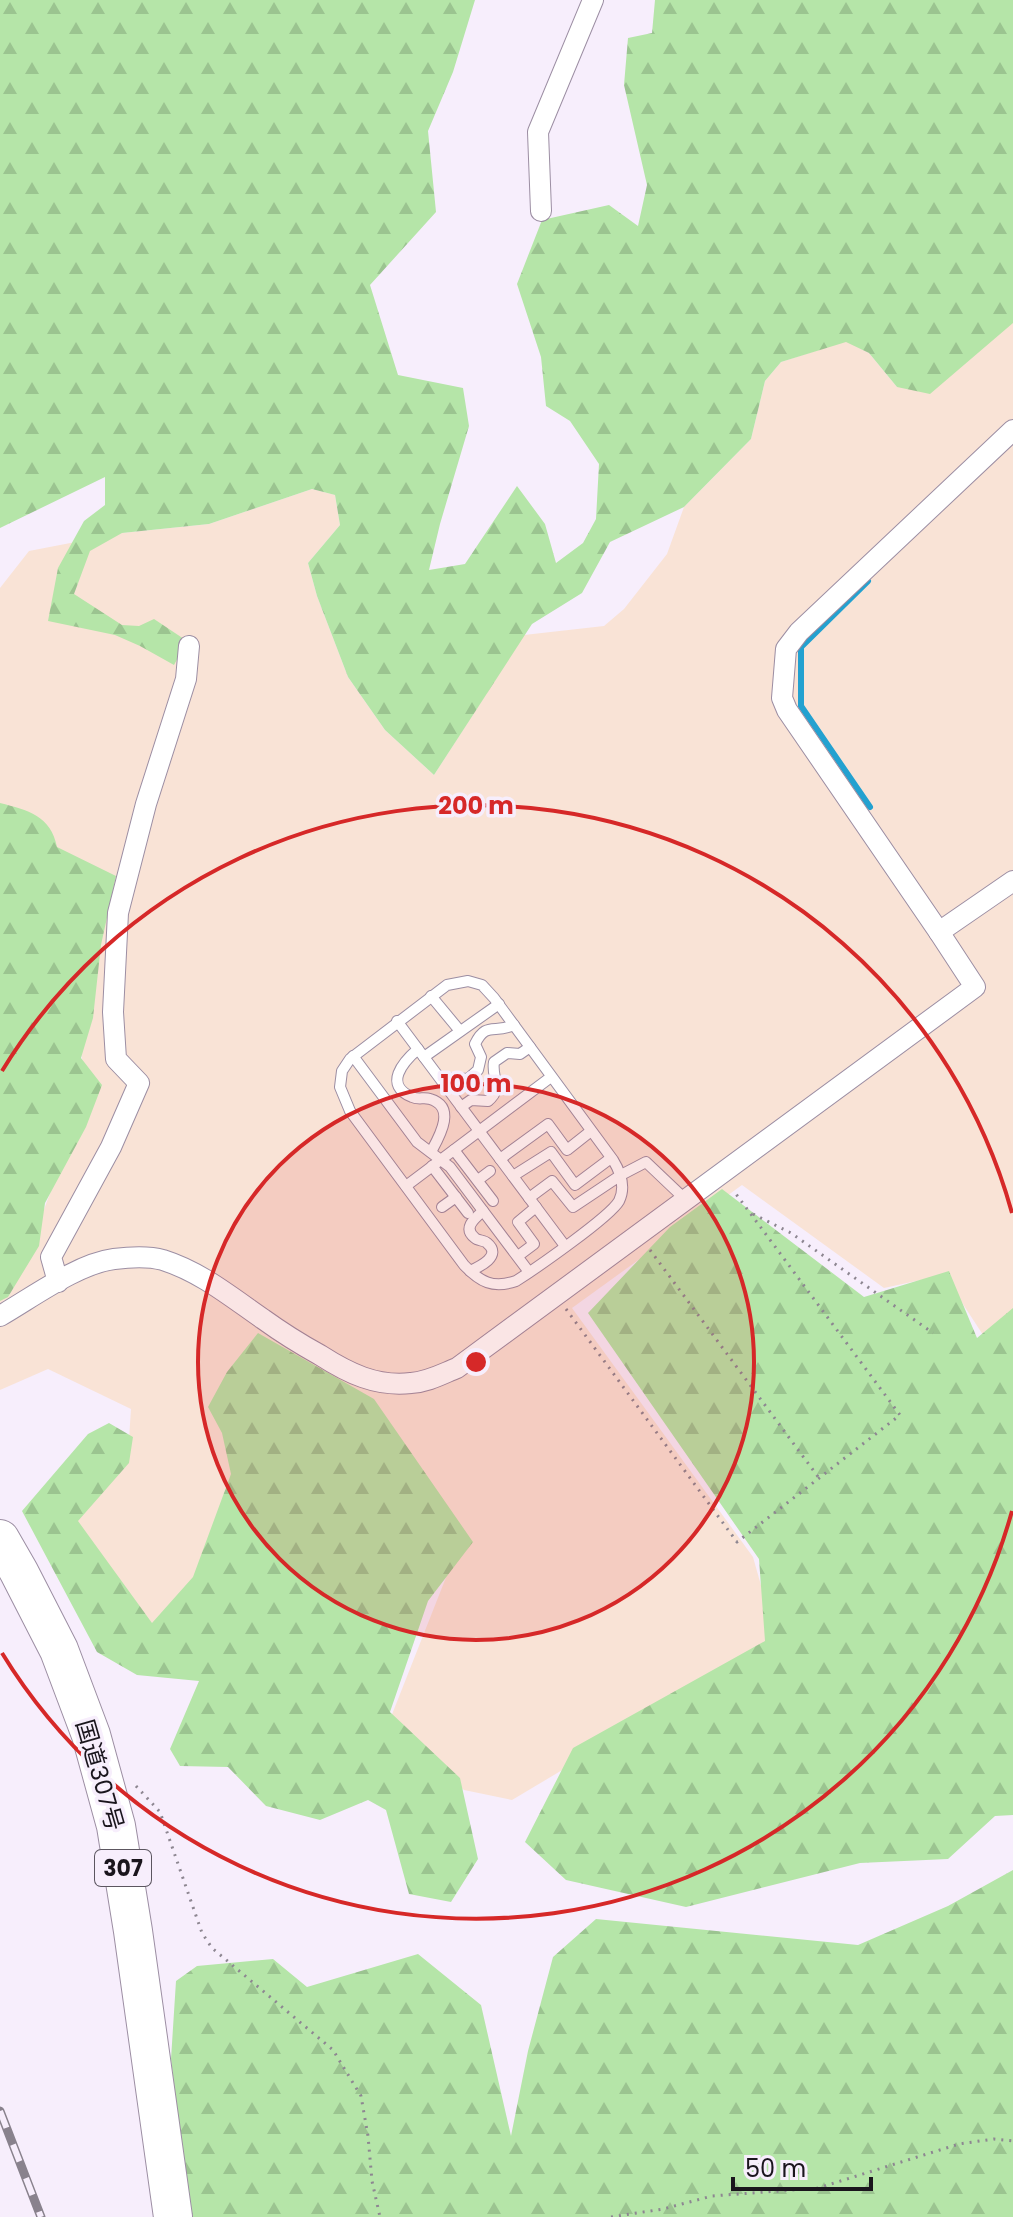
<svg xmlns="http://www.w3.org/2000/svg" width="1013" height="2217" font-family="Poppins,'Noto Sans JP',sans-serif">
<defs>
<pattern id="forest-firs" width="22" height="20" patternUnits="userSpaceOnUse" patternTransform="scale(2)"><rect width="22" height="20" fill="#b5e5a8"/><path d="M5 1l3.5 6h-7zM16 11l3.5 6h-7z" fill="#9bc490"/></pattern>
</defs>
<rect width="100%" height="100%" fill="#f7eefc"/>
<polygon fill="#f9e3d6" points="1013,311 1013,1315 985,1338 944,1275 884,1288 742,1185 572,1308 753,1557 777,1642 512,1800 464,1790 389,1722 458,1547 247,1481 203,1587 153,1634 72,1523 128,1454 131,1409 48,1369 0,1390 0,1290 26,1257 88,1093 78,1035 0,812 0,588 29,551 122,533 209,524 312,489 335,495 340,525 308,563 317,596 348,677 385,730 434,775 524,635 604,626 624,609 667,554 684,507 751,439 765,381 781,362 846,341 869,353 897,387"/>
<g fill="url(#forest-firs)">
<polygon points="0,0 475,0 453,72 428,131 436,212 370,285 398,375 463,388 469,426 440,524 429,570 465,564 517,486 545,524 556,563 583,543 596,519 599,464 570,421 546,406 541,357 517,284 542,220 609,205 638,226 647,185 624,85 628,38 652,33 655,0 1013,0 1013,323 930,394 897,387 869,353 846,342 781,362 765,381 751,439 684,507 610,542 582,593 532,624 434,775 385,730 348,677 317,596 308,563 340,525 335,495 312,489 209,524 122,533 90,551 74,594 122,625 139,626 154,619 187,641 174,665 140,646 115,635 48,621 58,568 84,521 105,505 105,477 0,528"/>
<path d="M0,803C28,810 51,816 57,847L116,876L101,945L93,1018L81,1058L102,1085L86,1127L45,1203L39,1246L8,1297L0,1301Z"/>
<polygon points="722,1189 864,1297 949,1271 977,1338 1013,1308 1013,1815 995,1816 948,1859 860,1863 686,1907 566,1880 525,1842 573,1748 765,1641 759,1559 588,1313 670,1227"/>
<polygon points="258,1333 374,1399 473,1542 428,1601 390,1712 460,1778 478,1859 451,1902 409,1894 386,1810 368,1800 320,1820 266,1806 228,1767 180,1766 170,1749 199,1681 137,1675 97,1652 22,1511 88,1434 109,1423 133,1437 129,1463 78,1521 152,1623 193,1577 231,1474 222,1433 208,1407 227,1372"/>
<polygon points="1013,1870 1013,2217 190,2217 171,2059 176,1981 197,1966 273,1959 307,1987 418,1954 481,2005 511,2136 528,2051 553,1957 596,1919 858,1945 948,1906"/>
</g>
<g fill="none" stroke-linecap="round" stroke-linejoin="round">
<polyline stroke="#23a1d0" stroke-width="6" points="868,581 801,647 801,706 870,807"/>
<defs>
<g id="lane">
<path d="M468,981L482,985L494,998L613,1160C621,1173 626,1187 619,1201C610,1217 535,1269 516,1281C493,1289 480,1282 464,1265L350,1111L340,1087L342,1071L350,1059L447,985Z"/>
<polyline points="431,996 460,1031"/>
<polyline points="397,1021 565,1246"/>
<path d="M418,1049C403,1062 383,1085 412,1097C418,1100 424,1097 430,1099C457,1107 439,1137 431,1152"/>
<polyline points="353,1056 417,1142 450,1167 529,1272"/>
<polyline points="424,1057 499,1004"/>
<path d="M444,1083L452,1078L468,1079L478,1070L481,1057L475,1044C486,1021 494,1034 514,1025"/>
<path d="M461,1107L471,1100L488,1101C504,1088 491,1078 494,1062L507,1053L520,1054L530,1047"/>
<polyline points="454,1150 493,1201"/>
<polyline points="500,1159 548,1124 567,1150 591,1131"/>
<polyline points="432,1166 468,1213"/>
<polyline points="513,1176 551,1152 575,1185 611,1158"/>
<polyline points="478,1180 490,1171"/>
<polyline points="406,1186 551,1077"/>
<polyline points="529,1198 552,1181 573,1207 621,1175 646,1162 686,1200"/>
<polyline points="442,1207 456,1197"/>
<polyline points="518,1256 534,1244 518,1222 536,1207"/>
<path d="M470,1271C479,1267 503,1256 487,1243C484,1240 478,1241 475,1238C462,1228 475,1218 483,1211"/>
</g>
<g id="street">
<polyline points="541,211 538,132 593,0"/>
<polyline points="939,932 1013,881"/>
<polyline points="58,1282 51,1257 111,1147 139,1083 116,1059 113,1012 118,913 146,804 186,679 189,646"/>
<path d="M0,1316C33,1297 77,1264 114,1259C129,1257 149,1256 163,1260C201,1272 231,1297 263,1319C281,1332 300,1344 320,1355C348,1373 376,1387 411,1383C428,1382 442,1374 457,1368L975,987L939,932L787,710L782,698L786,649L799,632L1013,430"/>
</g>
<polyline id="highway" points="0,1539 19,1572 59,1650 91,1735 116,1826 133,1931 173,2217"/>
</defs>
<use href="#lane" stroke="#9c8ea3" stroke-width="12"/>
<use href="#street" stroke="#9c8ea3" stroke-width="22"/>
<use href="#highway" stroke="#9c8ea3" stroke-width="40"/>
<g stroke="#8d8691" stroke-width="3" stroke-dasharray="2 6" stroke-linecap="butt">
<polyline points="753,1214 791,1233 933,1333"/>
<polyline points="650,1250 819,1478"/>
<polyline points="566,1309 737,1542 900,1415 733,1190"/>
<polyline points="136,1786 160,1812 202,1933 212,1948 333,2050 361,2096 368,2136 372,2181 380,2217"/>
<polyline points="611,2217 663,2209 712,2196 818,2188 959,2144 994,2139 1013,2141"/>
</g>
<use href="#lane" stroke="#fff" stroke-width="10"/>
<use href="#street" stroke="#fff" stroke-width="20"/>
<use href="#highway" stroke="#fff" stroke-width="38"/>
<defs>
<polyline id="rail" points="0,2111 41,2217"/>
</defs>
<use href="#rail" stroke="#89828d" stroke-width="9"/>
<use href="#rail" stroke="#f7eefc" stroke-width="6" stroke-dasharray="18" stroke-linecap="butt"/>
</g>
<circle cx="476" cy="1362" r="278" fill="#d62828" fill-opacity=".12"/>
<g fill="none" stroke="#d62828" stroke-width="4">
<circle cx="476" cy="1362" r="278"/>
<path d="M1012 1511A556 556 0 0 1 2 1653M2 1071A556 556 0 0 1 1012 1213"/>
</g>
<g text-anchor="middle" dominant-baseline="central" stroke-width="7" stroke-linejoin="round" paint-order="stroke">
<rect fill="#f7eefc" stroke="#5c5660" stroke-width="2" x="95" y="1850" width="56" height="36" rx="6"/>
<g font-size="22" font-weight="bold" fill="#1a151d">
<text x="123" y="1868">307</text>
</g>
<g font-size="24" fill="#1a151d" stroke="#f7eefc">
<text transform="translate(100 1775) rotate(74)">国道307号</text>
</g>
</g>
<circle cx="476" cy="1362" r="12" fill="#d62828" stroke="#f7eefc" stroke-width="4"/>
<g font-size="24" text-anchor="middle" font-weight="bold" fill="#d62828" stroke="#f7eefc" stroke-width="7" stroke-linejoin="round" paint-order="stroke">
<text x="476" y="814">200 m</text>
<text x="476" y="1092">100 m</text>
</g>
<path d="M733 2177v12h138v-12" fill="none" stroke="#1a151d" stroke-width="4"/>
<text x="745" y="2177" font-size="24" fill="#1a151d" stroke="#f7eefc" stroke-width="6" paint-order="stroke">50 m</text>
</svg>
